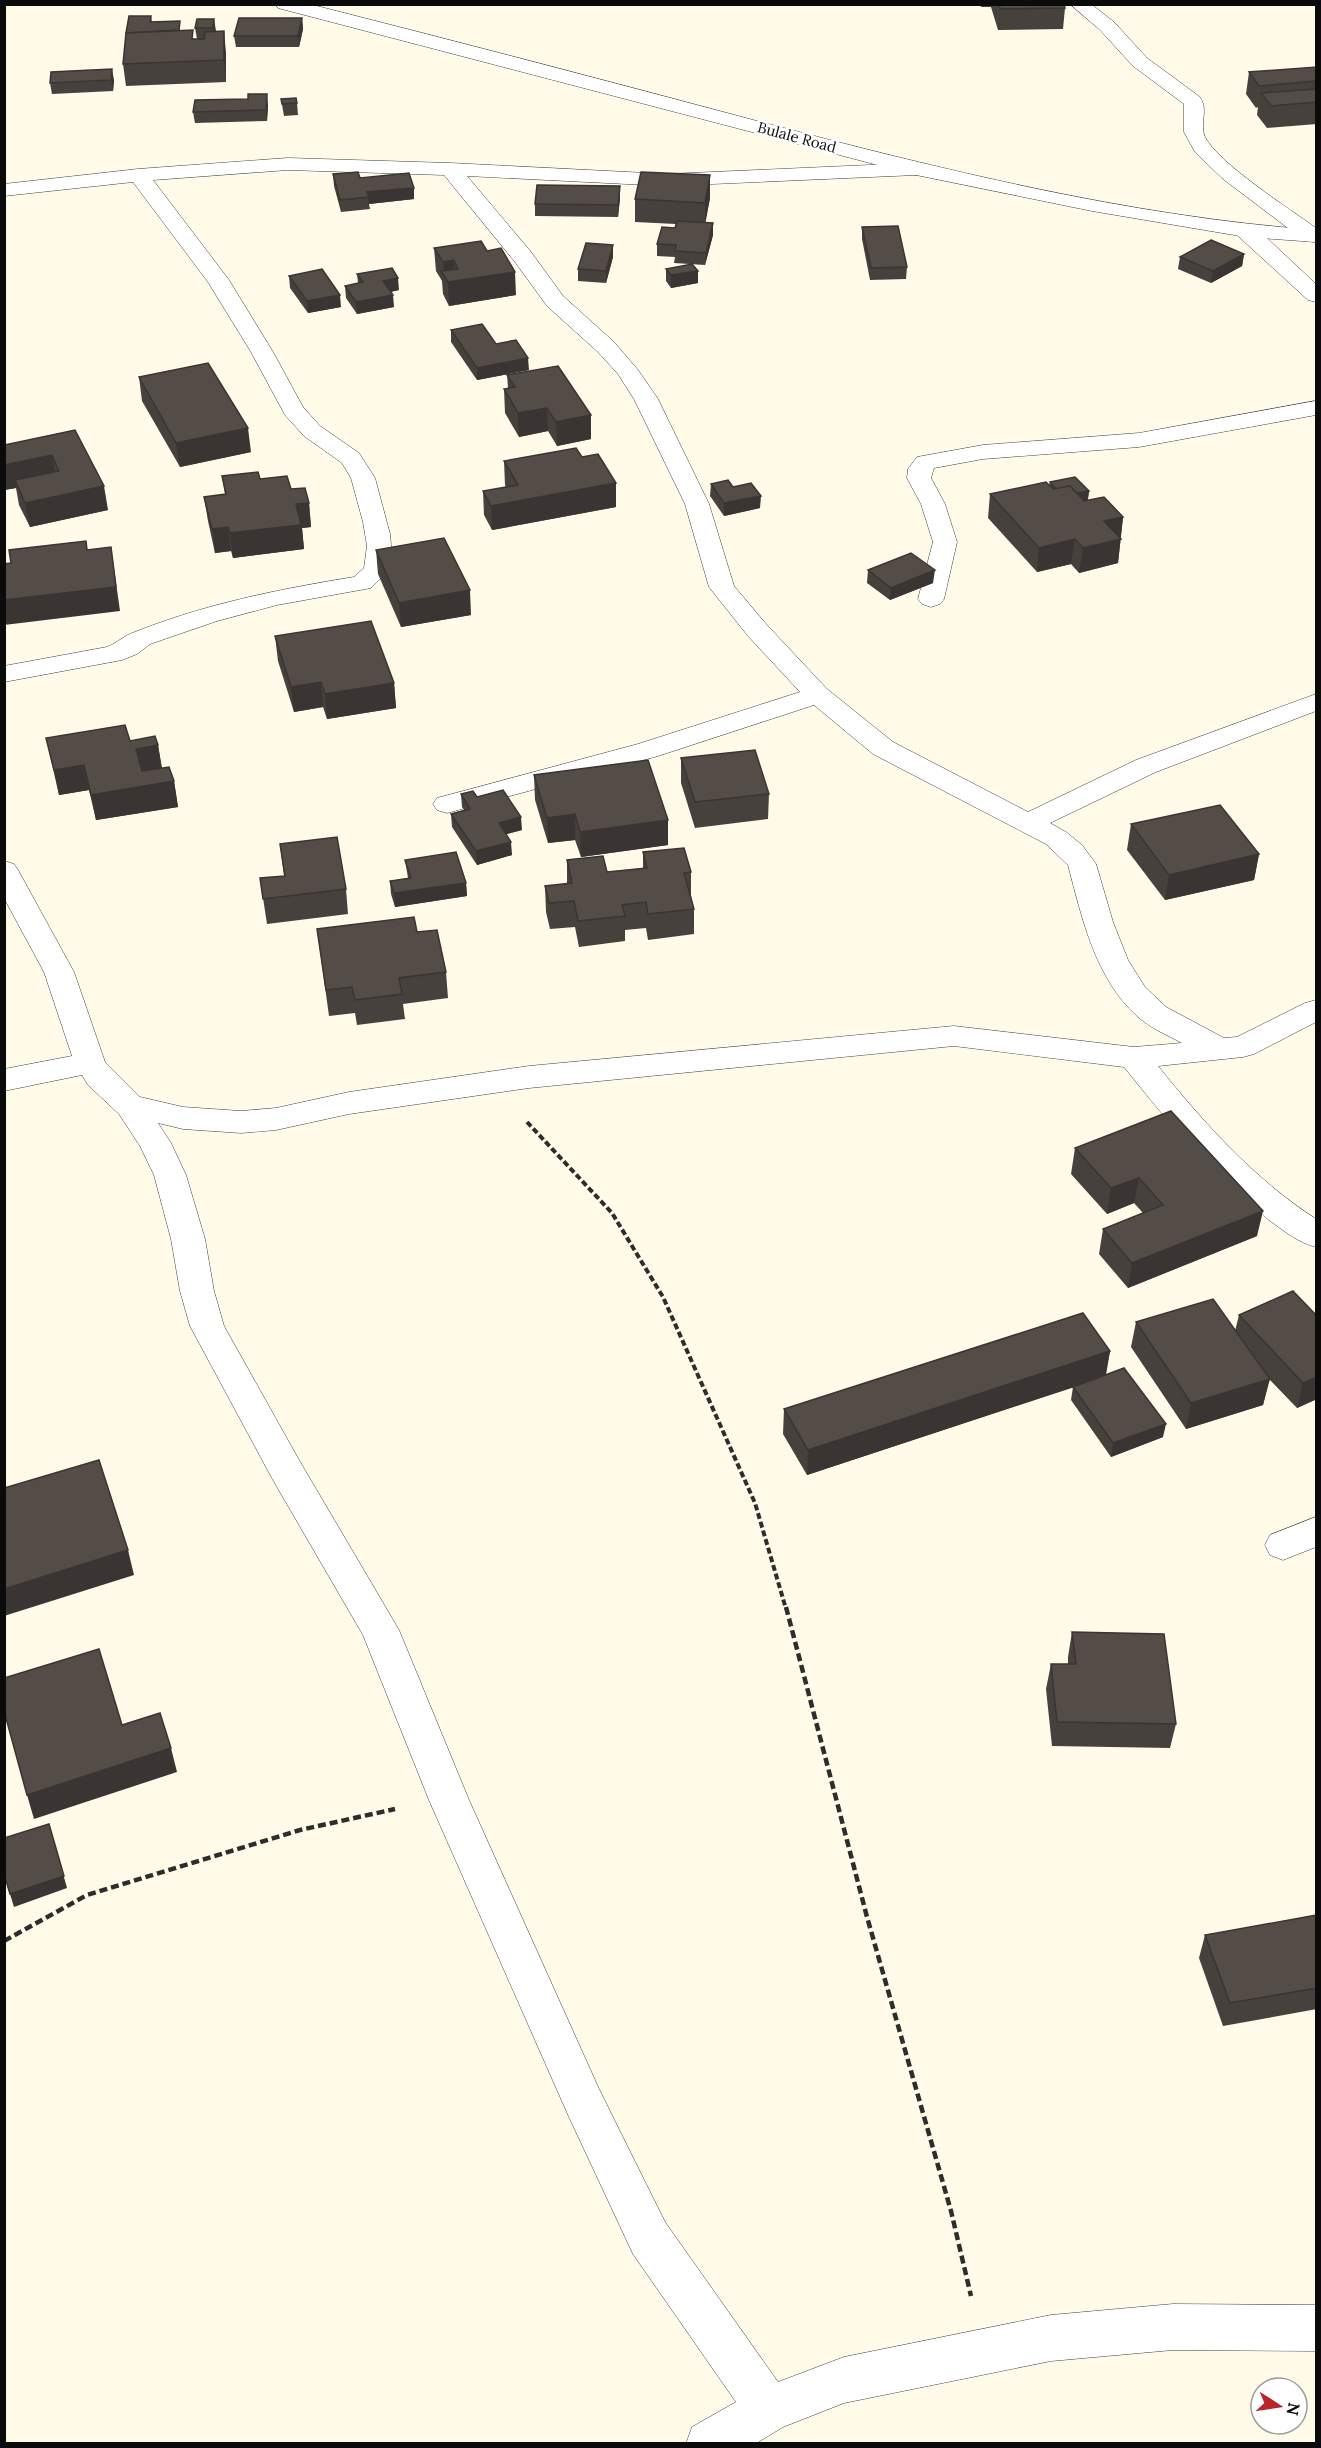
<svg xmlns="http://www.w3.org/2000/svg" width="1321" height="2448" font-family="Lora,serif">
<rect width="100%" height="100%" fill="#fffbe8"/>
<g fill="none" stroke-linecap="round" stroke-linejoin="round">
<defs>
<g id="minor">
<path d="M1070,4H1091L1114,22L1147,58L1200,97C1209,110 1199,124 1205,137C1218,163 1291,210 1316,228V242L1305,241L1223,179L1195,152L1184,132V104L1133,66L1100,30Z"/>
<path d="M288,158L450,163L667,174L916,163L923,165L926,169L923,173L916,175L667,186L467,176L531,252L563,296L614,342L638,370L658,399L709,504L734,586L766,624L827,689L893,742L1028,812L1136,760L1316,694V711L1156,772L1050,823L1066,832L1082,845L1096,864L1113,922L1128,960L1145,987L1166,1007L1224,1038L1237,1037L1305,1003L1316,1000V1022L1254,1054L1243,1057L1158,1066C1204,1123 1254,1179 1316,1219V1247C1299,1243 1284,1231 1269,1220C1213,1176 1168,1122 1124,1067L954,1046L529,1088L349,1114L276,1130L241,1133L183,1129L158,1123L171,1143L186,1175L205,1239L214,1291L224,1326L299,1460L399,1630L469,1800L599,2089L665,2222L778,2382L844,2357L1051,2315L1173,2304L1316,2305V2351L1173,2350L1051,2361L844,2403L783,2427L755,2444H686L692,2427L736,2402L633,2254L569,2117L429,1800L363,1635L273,1480L190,1326L180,1291L171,1239L154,1175L140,1146L119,1114L88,1085L82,1075L4,1091V1069L72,1056L44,972L4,898V861L14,864L18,870L74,972L105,1062L140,1097L183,1107L241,1111L276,1108L349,1092L529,1066L954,1026L1134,1047L1182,1043C1167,1035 1150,1028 1137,1016C1095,978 1082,918 1068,865L1046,844L873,754L814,705L658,756L447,813L437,810L433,804L437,798L638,744L800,692L748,636L709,587L685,504L634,399L618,374L598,352L547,306L515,262L444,175L288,170L153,180L229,280L273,352L303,407L320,426L359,453L375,478L390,534L392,557L388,571L371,588L277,605L217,621L150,644L137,654L122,660L4,682V666L107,647C117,643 125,635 135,632C205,604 280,589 354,577L364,568L367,546L363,522L351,478L342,463L304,436L285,415L251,352L208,282L133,182L4,196V184L138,169Z"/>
<polygon points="1246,225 1254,226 1316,284 1316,302 1308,300 1238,236 1235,231 1238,226"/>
<polygon points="1316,401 1316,415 1139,447 983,459 934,468 931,478 945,504 957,542 944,599 940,604 931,607 922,604 918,599 933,542 921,504 907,478 908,469 917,457 983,445 1139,433"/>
<polygon points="1316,1517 1316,1547 1283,1560 1270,1555 1265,1545 1270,1535"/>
</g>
<path id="tertiary" d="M276,4H309C459,42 608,81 757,121C940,169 1127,216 1316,230V242L1246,237L1092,211L916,175L278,8Z"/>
</defs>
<use href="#minor" stroke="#3e3e3e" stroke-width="1"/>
<use href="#tertiary" stroke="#3e3e3e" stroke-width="1"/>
<polyline stroke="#2d2d2d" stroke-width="4" stroke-dasharray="6 3" stroke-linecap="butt" points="527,1122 612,1213 663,1297 755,1503 786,1609"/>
<g stroke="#2d2d2d" stroke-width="4.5" stroke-dasharray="8 4" stroke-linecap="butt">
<polyline points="786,1607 867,1917 951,2211 971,2296"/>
<polyline points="4,1941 87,1895 300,1830 395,1809"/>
</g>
<use href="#minor" fill="#fff" fill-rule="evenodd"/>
<use href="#tertiary" fill="#fff" fill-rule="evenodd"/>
</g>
<g fill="#47413d">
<polygon points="980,4 1064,4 1065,8 1063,29 998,30 991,7 981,7"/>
<polygon points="151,16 152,22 181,30 194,39 197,39 195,28 214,19 215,32 226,53 226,82 126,86 123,64"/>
<polygon points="302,18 303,29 299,47 236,47 234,36"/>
<polygon points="1317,67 1317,124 1267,128 1257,115 1258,107 1256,108 1246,94 1249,72"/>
<polygon points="114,80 113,91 52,94 50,83"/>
<polygon points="281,99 297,103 298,115 284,116"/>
<polygon points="268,105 267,121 195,123 193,112"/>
<polygon points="333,174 360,178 414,199 369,204 370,209 341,212 334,186"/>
<polygon points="710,175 710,198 705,223 713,235 705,265 674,263 675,257 657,256 657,244 675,228 676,224 635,222 635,199"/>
<polygon points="620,186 620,198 618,217 535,216 535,204"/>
<polygon points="862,227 907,267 906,279 870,280 862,239"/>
<polygon points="613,245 613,257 606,283 578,281 578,269"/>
<polygon points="434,248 487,251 516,295 449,306 443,294 442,281 436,271"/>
<polygon points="1244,254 1242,266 1211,283 1178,269 1180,257"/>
<polygon points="666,269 698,271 698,283 671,288 666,281"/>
<polygon points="357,274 399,290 391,292 394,307 357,314 346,298 345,286 358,283"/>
<polygon points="289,276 341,307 308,313 290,288"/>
<polygon points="451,330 496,344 529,370 477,380 451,342"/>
<polygon points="507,375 591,415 591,439 557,446 548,431 519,437 505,413 504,389 508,388"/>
<polygon points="139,377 251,452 180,467 142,401"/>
<polygon points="75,430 108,510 30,527 19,505 16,488 4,490"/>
<polygon points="582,457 616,483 616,507 492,530 484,515 483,491 506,487 505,485 504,461"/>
<polygon points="222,476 260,479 291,489 309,503 311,527 302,528 304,549 233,558 231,551 215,553 208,521 204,497 225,494"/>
<polygon points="1050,482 1089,491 1088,500 1123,517 1118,563 1079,573 1071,564 1037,572 988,518 990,494 1049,485"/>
<polygon points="711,484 733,487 760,508 724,516 710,496"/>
<polygon points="376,550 471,615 401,627 378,574"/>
<polygon points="868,570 933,583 890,600 867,583"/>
<polygon points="275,636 394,683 396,708 327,719 323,707 294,712 278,661"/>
<polygon points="46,738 130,741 158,745 162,768 174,781 178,807 96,820 89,790 59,795"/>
<polygon points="681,758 769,794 768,819 695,828 681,783"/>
<polygon points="534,775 668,845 581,857 575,840 548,843 535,800"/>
<polygon points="461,794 477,797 522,830 506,834 512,855 477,865 452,827 451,814 464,810 462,807"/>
<polygon points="1131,824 1259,854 1254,880 1165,900 1127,850"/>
<polygon points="280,844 346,889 348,914 267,924 260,878 284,876"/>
<polygon points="643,852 691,872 691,896 694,909 694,934 648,940 646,928 625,930 625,941 579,947 575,927 550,929 546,912 545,886 567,884 567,860 607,872 643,868"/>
<polygon points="405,860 466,883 467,896 395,907 391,894 390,881 408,878"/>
<polygon points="317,929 417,932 446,972 448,998 403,1004 405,1019 357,1025 355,1013 329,1016"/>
<polygon points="1171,1111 1257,1236 1128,1288 1099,1254 1103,1229 1143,1213 1134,1203 1107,1214 1071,1174 1075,1148"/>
<polygon points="1293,1291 1317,1399 1297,1408 1269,1379 1263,1405 1186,1429 1131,1347 1136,1322 1235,1331 1239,1315"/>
<polygon points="1110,1351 1106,1375 1163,1437 1111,1457 1071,1400 1073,1387 807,1475 783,1434 784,1409"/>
<polygon points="1072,1632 1176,1724 1170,1748 1052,1746 1046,1689 1051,1664 1068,1664 1068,1657"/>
<polygon points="1317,1915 1317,2009 1223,2026 1199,1958 1205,1935"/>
</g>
<g fill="#3a3532">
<polygon points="302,18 303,29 299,47 298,36"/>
<polygon points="214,19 216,31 214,39 213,28"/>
<polygon points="224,31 226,53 226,82 224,60"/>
<polygon points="112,69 114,80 113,91 111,80"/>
<polygon points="267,94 268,105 267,121 266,110"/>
<polygon points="710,175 710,198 705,225 705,203"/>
<polygon points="620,186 620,198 618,217 618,205"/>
<polygon points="414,188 414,199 369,204 367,192"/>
<polygon points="713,223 713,235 705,265 706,253"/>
<polygon points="613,245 613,257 606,283 606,271"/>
<polygon points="1244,254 1242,266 1211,283 1213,271"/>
<polygon points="454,260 455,281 515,272 516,295 449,306 448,282 444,275 443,262"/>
<polygon points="698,271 698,283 671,288 671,275"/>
<polygon points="398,278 399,290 384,293 383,281"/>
<polygon points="340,295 341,307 308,313 307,301"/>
<polygon points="393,295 394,307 357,314 356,302"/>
<polygon points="528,358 529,370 477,380 477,368"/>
<polygon points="547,408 548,431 519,437 518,413"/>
<polygon points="591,415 591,439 557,446 556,422"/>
<polygon points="248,428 251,452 180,467 176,443"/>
<polygon points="52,455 56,479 15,480 16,488 4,490 4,465"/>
<polygon points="616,483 616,507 492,530 491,506"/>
<polygon points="104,486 108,510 30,527 25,503"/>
<polygon points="1089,491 1087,503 1063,497"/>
<polygon points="761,496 760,508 724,516 724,503"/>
<polygon points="309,503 311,527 302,528 304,549 233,558 230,533 296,504"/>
<polygon points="1123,517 1118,563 1079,573 1083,548 1104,521"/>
<polygon points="228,527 231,551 215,553 212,529"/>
<polygon points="1075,539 1071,564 1037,572 1039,548"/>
<polygon points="111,547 120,611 4,625 4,600"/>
<polygon points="935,570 933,583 890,600 891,588"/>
<polygon points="470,590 471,615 401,627 399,603"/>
<polygon points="321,682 323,707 294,712 291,687"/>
<polygon points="394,683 396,708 327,719 325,694"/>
<polygon points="158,745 162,770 141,774 136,749"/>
<polygon points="84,765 89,790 59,795 54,770"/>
<polygon points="174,781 178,807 96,820 91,795"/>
<polygon points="575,814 575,840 548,843 547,818"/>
<polygon points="521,817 522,830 500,836 499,823"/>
<polygon points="668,820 668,845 581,857 580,832"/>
<polygon points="511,842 512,855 477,865 476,851"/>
<polygon points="1259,854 1254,880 1165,900 1169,875"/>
<polygon points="466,883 467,896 395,907 394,893"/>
<polygon points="1139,1178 1134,1203 1107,1214 1111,1188"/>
<polygon points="1263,1211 1257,1236 1128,1288 1132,1263"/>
<polygon points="1110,1351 1105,1377 807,1475 808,1450"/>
<polygon points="1317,1377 1317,1399 1297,1408 1303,1383"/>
<polygon points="1270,1379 1263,1405 1186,1429 1191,1403"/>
<polygon points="1166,1424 1163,1437 1111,1457 1113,1443"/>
<polygon points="128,1550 134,1575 4,1616 4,1589"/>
<polygon points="171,1748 177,1772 34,1819 27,1795"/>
<polygon points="49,1824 67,1888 14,1907 10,1894"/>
</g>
<g fill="#534c47" stroke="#3a3532" stroke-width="1.5">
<polygon points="999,4 1064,4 1065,8 1000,9"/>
<polygon points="129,16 151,16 150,22 180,21 179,30 126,33"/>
<polygon points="239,18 302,18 298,36 234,36"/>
<polygon points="197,19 214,19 213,28 195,28"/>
<polygon points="193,30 192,39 204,39 205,32 224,31 224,60 123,64 126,33"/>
<polygon points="1317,67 1317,81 1259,86 1249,72"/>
<polygon points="112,69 111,80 50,83 51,72"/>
<polygon points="1317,89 1317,102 1271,106 1261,93"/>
<polygon points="248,94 267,94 266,110 193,112 195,100 248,99"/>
<polygon points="296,98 297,103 282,104 281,99"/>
<polygon points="358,172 360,178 409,173 414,188 367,192 369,197 340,200 333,174"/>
<polygon points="641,172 710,175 705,203 635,199"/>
<polygon points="537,185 620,186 618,205 535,204"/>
<polygon points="677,221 713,223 706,253 675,251 676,245 657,244 662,227 675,228"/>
<polygon points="898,226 907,267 871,268 862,227"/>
<polygon points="1211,240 1244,254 1213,271 1180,257"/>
<polygon points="481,241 487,251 501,248 515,272 448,282 441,271 458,269 454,260 443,262 434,248"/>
<polygon points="586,243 613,245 606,271 578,269"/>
<polygon points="692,264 698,271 671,275 666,269"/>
<polygon points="392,268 398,278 383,281 393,295 356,302 345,286 363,282 357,274"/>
<polygon points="322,269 340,295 307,301 289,276"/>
<polygon points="482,324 496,344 516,340 528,358 477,368 451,330"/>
<polygon points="208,363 248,428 176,443 139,377"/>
<polygon points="558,366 591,415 556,422 547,408 518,413 504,389 515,387 507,375"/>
<polygon points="75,430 104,486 25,503 15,480 59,471 52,455 4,465 4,445"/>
<polygon points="576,448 582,457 598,454 616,483 491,506 483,491 518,485 504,461"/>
<polygon points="258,472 260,479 287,476 291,489 305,488 309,503 296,504 301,525 230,533 228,527 212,529 204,497 226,494 222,476"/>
<polygon points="1075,477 1089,491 1077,493 1070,486 1056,489 1050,482"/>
<polygon points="728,480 733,487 751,483 761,496 724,503 711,484"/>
<polygon points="1046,482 1053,489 1070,486 1084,501 1104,497 1123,517 1104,521 1121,539 1083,548 1075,539 1039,548 990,494"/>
<polygon points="444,538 470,590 399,603 376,550"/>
<polygon points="86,541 87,550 111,547 116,587 4,600 4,564 11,563 9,550"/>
<polygon points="911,553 935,570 891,588 868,570"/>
<polygon points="371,621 394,683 325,694 321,682 291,687 275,636"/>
<polygon points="125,725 130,741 155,736 158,745 136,749 142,771 169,767 174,781 91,795 84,765 54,770 46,738"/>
<polygon points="755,750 769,794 695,802 681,758"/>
<polygon points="648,760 668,820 580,832 575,814 547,818 534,775"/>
<polygon points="503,790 521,817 499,823 511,842 476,851 451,814 470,809 461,794 473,791 477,797"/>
<polygon points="1220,805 1259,854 1169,875 1131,824"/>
<polygon points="337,837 346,889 263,899 260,878 285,876 280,844"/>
<polygon points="684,848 691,872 684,873 694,909 648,914 646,902 622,905 625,916 578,921 574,901 549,903 545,886 572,883 567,860 603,856 607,872 647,868 643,852"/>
<polygon points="456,852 466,883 394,893 390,881 411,878 405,860"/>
<polygon points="414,917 417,932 437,930 446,972 399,978 402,994 355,1000 352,987 326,990 317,929"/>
<polygon points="1171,1111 1263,1211 1132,1263 1103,1229 1163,1205 1139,1178 1111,1188 1075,1148"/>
<polygon points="1293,1291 1317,1316 1317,1377 1303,1383 1239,1315"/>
<polygon points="1213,1299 1270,1379 1191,1403 1136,1322"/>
<polygon points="1083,1313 1110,1351 808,1450 784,1409"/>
<polygon points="1124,1368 1166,1424 1113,1443 1073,1387"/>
<polygon points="99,1460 128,1550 4,1589 4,1488"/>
<polygon points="1072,1632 1164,1634 1176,1724 1057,1722 1051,1664 1076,1664"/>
<polygon points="99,1649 122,1725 160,1713 171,1748 27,1795 4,1711 4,1678"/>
<polygon points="49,1824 64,1876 10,1894 4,1874 4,1838"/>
<polygon points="1317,1915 1317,1988 1230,2003 1205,1935"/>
</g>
<g text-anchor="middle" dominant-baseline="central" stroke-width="6" stroke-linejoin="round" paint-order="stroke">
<g font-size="15" fill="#0b0b0b" stroke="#fff">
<text transform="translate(797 137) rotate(15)">Bulale Road</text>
</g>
</g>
<rect width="1321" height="2448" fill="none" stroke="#0b0b0b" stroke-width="12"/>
<g transform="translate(1279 2406) rotate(102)"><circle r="28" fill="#ffffff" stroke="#9d9d9d" stroke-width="1.5"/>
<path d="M0-4.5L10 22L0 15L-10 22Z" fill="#b8252b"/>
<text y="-9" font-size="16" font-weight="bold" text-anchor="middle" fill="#0b0b0b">N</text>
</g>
</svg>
